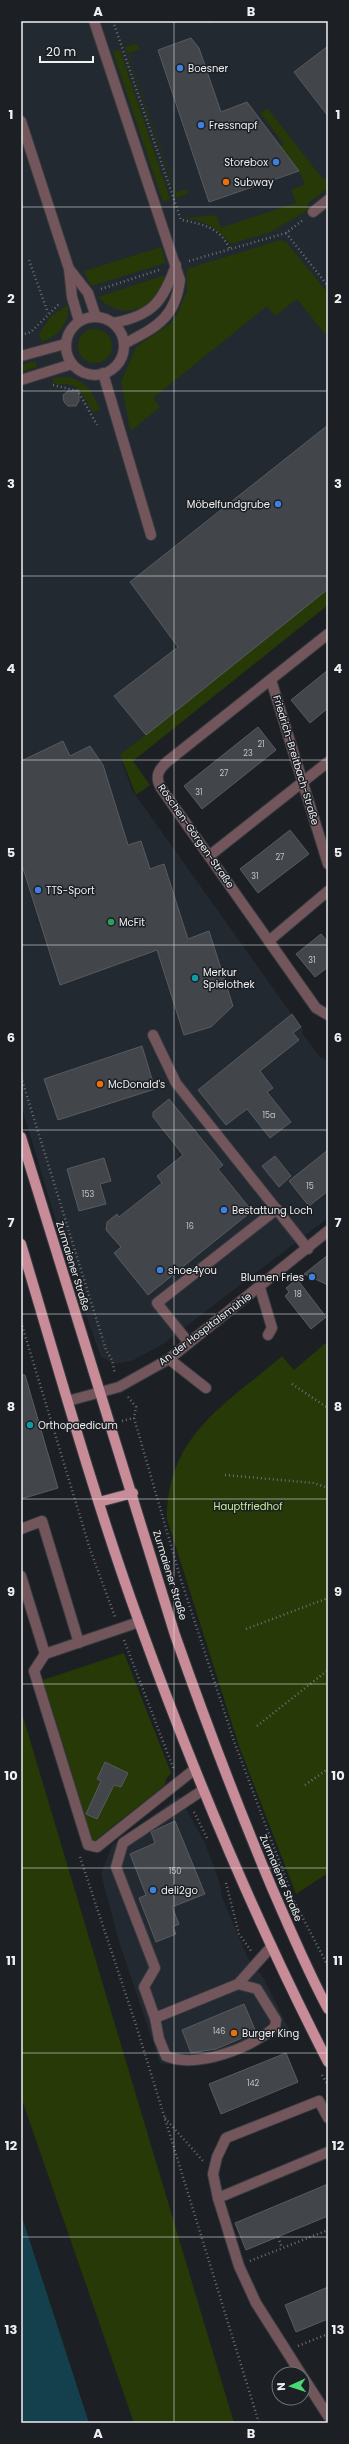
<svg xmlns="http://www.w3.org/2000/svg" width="349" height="2444" font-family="Poppins,sans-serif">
<rect width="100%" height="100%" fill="#1c1f23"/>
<g fill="#222930">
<polygon points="21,21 328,21 328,596 121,759 132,790 303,1030 302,1033 321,1058 323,1057 328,1063 328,1218 163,1344 132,1361 115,1364 101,1357 73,1278 21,1105"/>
<polygon points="179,1796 205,1843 219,1880 222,1897 248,1958 263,1977 291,2033 188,2067 160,2063 120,1945 101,1874 112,1845"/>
</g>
<g fill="#263907" fill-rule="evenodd">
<polygon points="135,44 138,45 140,49 128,53 176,192 187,189 187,194 177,198 125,47"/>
<polygon points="120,50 170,199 163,202 113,52"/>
<path d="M267,108L323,179L328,175V188L307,204L310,209L271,232L230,244C216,227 205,220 183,218L216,215L221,228L296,203L291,190L305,184L299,171L280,146L284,144L260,113Z"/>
<polygon points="280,240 286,242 328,293 328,338 297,299 275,316 267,306 153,398 160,407 132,430 130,429 121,382 136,347 171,323 177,314 187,292 187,269"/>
<polygon points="161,247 166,263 91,286 84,271"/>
<path d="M165,275C158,310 122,323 98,297Z"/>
<path d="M68,305C70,323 58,336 42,342L39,334L51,316Z"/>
<circle cx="95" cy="346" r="17"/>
<polygon points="35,361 37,367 21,372 21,365"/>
<path d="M66,377C86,380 93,392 100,410L93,412C84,397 79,380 58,385L53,382L52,378Z"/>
<polygon points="328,589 328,605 133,761 150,785 136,795 120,755"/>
<path d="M328,1341V1873L296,1894L239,1746L167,1519C167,1435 225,1405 282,1356L294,1370Z"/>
<path d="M124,1653L171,1773L166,1779L165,1785L93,1842L43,1680ZM105,1762L128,1773L121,1787L114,1785L108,1797L97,1791L101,1781L97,1779Z"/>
<polygon points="21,1710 234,2423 134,2423 21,2097"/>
</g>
<polygon fill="#143f4d" points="21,2214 89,2423 21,2423"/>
<g fill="#424549" stroke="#585b5f">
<polygon points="191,38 199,48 221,112 247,102 299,171 209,202 158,50"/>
<polygon points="328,46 328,116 294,72"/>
<polygon points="79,390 79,401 76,406 68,406 64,402 63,395 68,391"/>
<polygon points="328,425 328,589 146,735 114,696 178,647 130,582"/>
<polygon points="328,670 328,708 310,723 291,700"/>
<polygon points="258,727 276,750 202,809 184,786"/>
<polygon points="63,741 70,756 90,746 103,765 128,845 141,841 150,869 164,864 188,939 209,931 233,1006 211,1027 184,1035 157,950 60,985 21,862 21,761"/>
<polygon points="290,830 309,854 258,893 240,869"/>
<polygon points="321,934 328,942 328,967 315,977 296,954"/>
<polygon points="292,1014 301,1027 293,1033 299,1040 260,1071 273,1088 267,1092 291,1122 270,1138 247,1109 226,1125 198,1090"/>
<polygon points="142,1046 155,1089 58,1120 44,1079"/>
<polygon points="169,1099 223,1165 218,1169 252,1211 148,1295 114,1253 121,1247 106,1230 107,1222 117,1214 119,1217 162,1183 157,1176 183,1155 153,1117 153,1112"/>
<polygon points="328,1150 328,1191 309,1206 289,1181"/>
<polygon points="275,1156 291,1176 279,1187 262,1166"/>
<polygon points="104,1158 111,1181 100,1184 106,1204 79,1211 67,1169"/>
<polygon points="328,1255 328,1285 304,1274"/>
<polygon points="297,1279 326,1317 311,1329 285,1296 289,1292 286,1288"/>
<polygon points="21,1375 25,1375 58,1488 21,1499"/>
<polygon points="105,1762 128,1773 121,1787 114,1785 97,1819 86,1814 101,1781 97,1779"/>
<polygon points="175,1821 205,1894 172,1907 179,1924 173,1927 176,1934 156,1942 139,1898 146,1895 130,1854 155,1843 151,1832"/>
<polygon points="244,2004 256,2032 216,2049 191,2053 182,2030"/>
<polygon points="286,2053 298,2082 221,2114 209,2084"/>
<polygon points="328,2184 328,2216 246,2250 235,2223"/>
<polygon points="328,2287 328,2319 296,2332 285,2305"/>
</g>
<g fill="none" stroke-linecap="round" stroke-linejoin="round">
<defs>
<g id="minor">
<path d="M94,21L180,280C175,319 156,327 124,344"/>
<polyline points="21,121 69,269 72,297 79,321"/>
<polyline points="313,212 328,200"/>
<polyline points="70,270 88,293 96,317"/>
<circle cx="95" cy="346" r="29"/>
<path d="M113,323C152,316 163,302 176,265"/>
<polyline points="21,356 65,344"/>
<polyline points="103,373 151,535"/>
<polyline points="21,380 72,364"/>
<path d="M328,634L168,761C159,769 154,776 161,788L316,1008L328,1015"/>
<polyline points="271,680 328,864"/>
<polyline points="209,856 328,762"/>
<polyline points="270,940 328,891"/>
<polyline points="153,1035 176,1083 308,1249"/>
<polyline points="260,1288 272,1328 268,1335"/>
<polyline points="189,1343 157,1303 277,1209"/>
<polyline points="169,1359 206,1388"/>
<polyline points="68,1401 119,1387 169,1359 328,1231"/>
<polyline points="21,1529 42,1521 79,1643"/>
<polyline points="21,1576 45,1654"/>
<polyline points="139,1622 45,1654 34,1671 88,1845 97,1847 195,1769"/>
<polyline points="203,1790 123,1843 116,1867 155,1968 144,1987 155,2018 238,1984 271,1947"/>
<path d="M155,2018L159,2039L166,2056C198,2069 250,2048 275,2027L276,2020L257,1989L238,1984"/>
<polyline points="218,2198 328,2152"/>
<polyline points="301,2374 256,2303 239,2266 218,2198 213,2174 217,2157 226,2138 319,2101 328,2118"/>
<polyline points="303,2377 328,2416"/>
</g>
<g id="major">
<path d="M21,1137L175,1635C205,1720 237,1805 272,1888C290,1929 307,1970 328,2009"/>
<path d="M21,1244C59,1370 94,1498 139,1622C193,1772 255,1920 328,2062"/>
<polyline points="99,1502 133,1493"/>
</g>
</defs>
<use href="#minor" stroke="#393c40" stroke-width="12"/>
<use href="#major" stroke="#393c40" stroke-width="12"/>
<g stroke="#6c6f72" stroke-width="2.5" stroke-dasharray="1 3" stroke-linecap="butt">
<path d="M113,21L181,220C203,224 219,227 230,249"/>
<polyline points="205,21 211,22"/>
<polyline points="286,233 328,286"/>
<polyline points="29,260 48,313"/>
<polyline points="189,261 286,233 303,220"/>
<polyline points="101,289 159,270"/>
<polyline points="21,335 31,332 60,303"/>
<polyline points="53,385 78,391 97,425"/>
<polyline points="21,1077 106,1350 112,1360 115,1374"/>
<polyline points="21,1322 90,1549 115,1617"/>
<polyline points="292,1384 328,1408"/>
<polyline points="128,1397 136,1407 134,1418 181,1580 235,1744 289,1887"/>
<polyline points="122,1421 134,1418"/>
<polyline points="225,1475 314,1483 328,1488"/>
<polyline points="246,1629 328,1598"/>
<polyline points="124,1640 174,1770"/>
<polyline points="257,1726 328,1670"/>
<polyline points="305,1785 328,1769"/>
<polyline points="194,1812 208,1840"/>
<polyline points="80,1857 136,2025 259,2423"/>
<polyline points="226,1883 239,1934 251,1951"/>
<polyline points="294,1901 328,1966"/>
<polyline points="322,2075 328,2085"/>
<polyline points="165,2118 203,2161"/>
<polyline points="278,2237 282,2248"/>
<polyline points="250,2261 328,2230"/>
<polyline points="298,2346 328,2334"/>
</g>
<use href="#minor" stroke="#73565b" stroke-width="10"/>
<use href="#major" stroke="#c78c98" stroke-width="10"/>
</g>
<path fill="none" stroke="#eef0f2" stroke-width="1" stroke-opacity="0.55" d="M174,21V2423M21,207H328M21,391H328M21,576H328M21,760H328M21,945H328M21,1130H328M21,1314H328M21,1499H328M21,1684H328M21,1868H328M21,2053H328M21,2237H328"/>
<g fill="#3f7fe0" stroke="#1c1f23" stroke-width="1.5">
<circle cx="180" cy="68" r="4"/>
<circle cx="201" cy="125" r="4"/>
<circle cx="276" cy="162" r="4"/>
<circle cx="278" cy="504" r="4"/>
<circle cx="38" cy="890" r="4"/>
<circle cx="224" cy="1210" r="4"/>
<circle cx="160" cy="1270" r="4"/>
<circle cx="312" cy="1277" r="4"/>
<circle cx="153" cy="1890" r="4"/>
</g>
<g fill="#e8710a" stroke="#1c1f23" stroke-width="1.5">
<circle cx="226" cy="182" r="4"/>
<circle cx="100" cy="1084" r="4"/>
<circle cx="234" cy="2033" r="4"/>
</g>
<circle fill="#2e9e5b" stroke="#1c1f23" stroke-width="1.5" cx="111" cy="922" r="4"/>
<g fill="#0f9aa8" stroke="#1c1f23" stroke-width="1.5">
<circle cx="195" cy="978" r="4"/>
<circle cx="30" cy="1425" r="4"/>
</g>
<g text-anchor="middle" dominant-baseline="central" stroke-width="3" stroke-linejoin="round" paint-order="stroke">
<g font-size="8" fill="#c3c5c8">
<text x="261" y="744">21</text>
<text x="248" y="753">23</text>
<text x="224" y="773">27</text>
<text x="199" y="792">31</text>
<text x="280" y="857">27</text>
<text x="255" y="876">31</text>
<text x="312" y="960">31</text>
<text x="269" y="1115">15a</text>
<text x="310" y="1186">15</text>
<text x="88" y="1194">153</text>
<text x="190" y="1226">16</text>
<text x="298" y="1294">18</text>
<text x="175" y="1871">150</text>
<text x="219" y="2031">146</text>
<text x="253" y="2083">142</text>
</g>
<g font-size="10" fill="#eef0f2" stroke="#1c1f23" text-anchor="start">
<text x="188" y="68">Boesner</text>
<text x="209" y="125">Fressnapf</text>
<text x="268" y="162" text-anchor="end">Storebox</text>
<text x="234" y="182">Subway</text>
<text x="270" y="504" text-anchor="end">Möbelfundgrube</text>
<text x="46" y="890">TTS-Sport</text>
<text x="119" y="922">McFit</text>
<text x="203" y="972">Merkur<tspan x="203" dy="12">Spielothek</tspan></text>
<text x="108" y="1084">McDonald's</text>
<text x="232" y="1210">Bestattung Loch</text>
<text x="168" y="1270">shoe4you</text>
<text x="304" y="1277" text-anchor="end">Blumen Fries</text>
<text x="38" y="1425">Orthopaedicum</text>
<text x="161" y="1890">deli2go</text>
<text x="242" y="2033">Burger King</text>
</g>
<g font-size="10" fill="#eef0f2" stroke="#1c1f23">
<text transform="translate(296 760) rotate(73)">Friedrich-Breitbach-Straße</text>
<text transform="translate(196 836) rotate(55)">Röschen-Görgen-Straße</text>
<text transform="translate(73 1266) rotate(73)">Zurmaiener Straße</text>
<text transform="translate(205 1329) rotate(-37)">An der Hospitalsmühle</text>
<text transform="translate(170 1575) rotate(73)">Zurmaiener Straße</text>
<text transform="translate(281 1878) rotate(67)">Zurmaiener Straße</text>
</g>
<g font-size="10" fill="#c5ed98" stroke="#1c1f23">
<text x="248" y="1506">Hauptfriedhof</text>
</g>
</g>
<rect width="349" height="2444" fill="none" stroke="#1c1f23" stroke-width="44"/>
<g transform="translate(291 2386) rotate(267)"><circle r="19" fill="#1c1f23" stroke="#707376"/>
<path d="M0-3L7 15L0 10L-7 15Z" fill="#49d778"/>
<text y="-6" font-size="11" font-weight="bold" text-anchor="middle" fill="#eef0f2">N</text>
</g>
<path d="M40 56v6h53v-6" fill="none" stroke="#eef0f2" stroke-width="2"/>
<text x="46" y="56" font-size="12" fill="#eef0f2" stroke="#1c1f23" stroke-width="3" paint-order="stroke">20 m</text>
<rect x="22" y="22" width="305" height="2400" fill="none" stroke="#eef0f2" stroke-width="1.5"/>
<g font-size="13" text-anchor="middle" font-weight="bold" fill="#eef0f2">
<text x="98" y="16">A</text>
<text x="251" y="16">B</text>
<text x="11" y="119">1</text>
<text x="338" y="119">1</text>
<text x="11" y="303">2</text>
<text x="338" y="303">2</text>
<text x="11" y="488">3</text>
<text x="338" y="488">3</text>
<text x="11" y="673">4</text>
<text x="338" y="673">4</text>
<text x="11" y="857">5</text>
<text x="338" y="857">5</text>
<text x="11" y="1042">6</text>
<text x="338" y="1042">6</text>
<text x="11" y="1227">7</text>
<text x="338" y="1227">7</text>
<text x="11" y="1411">8</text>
<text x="338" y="1411">8</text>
<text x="11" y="1596">9</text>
<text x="338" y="1596">9</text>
<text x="11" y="1780">10</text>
<text x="338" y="1780">10</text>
<text x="11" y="1965">11</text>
<text x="338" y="1965">11</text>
<text x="11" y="2150">12</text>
<text x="338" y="2150">12</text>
<text x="11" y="2334">13</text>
<text x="338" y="2334">13</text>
<text x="98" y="2438">A</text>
<text x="251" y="2438">B</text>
</g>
</svg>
